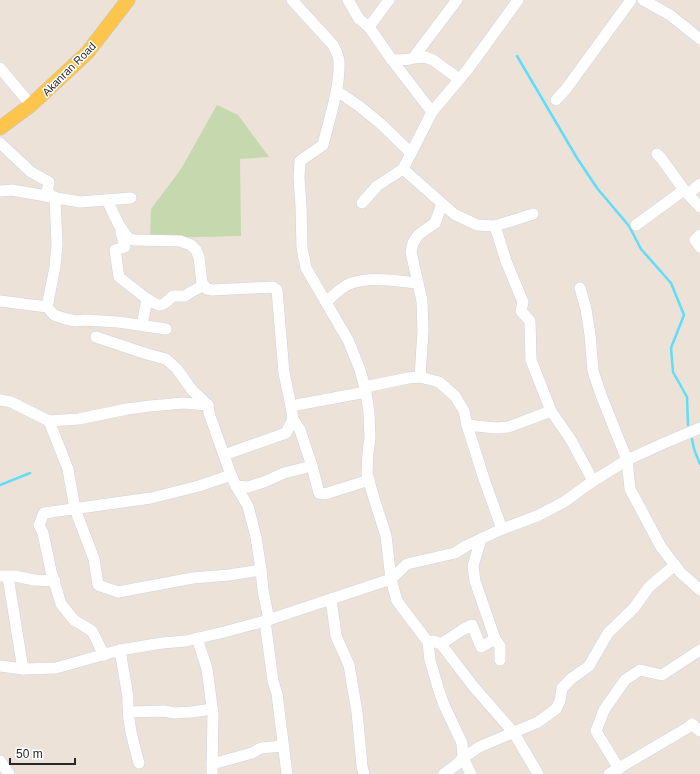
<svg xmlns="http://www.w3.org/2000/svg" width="700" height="774" font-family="Arial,sans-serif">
<rect width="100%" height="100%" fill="#ece2d8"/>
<polygon fill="#c6d8ad" points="217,105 238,115 269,157 240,159 241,236 150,238 151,209 181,169"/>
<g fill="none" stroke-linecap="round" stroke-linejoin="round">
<g stroke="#60ddf9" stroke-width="2.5">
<polyline points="517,56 577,158 597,188 629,226 641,249 671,283 684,315 671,348 673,372 687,397 688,425"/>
<polyline points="692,439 694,449 700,464"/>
<polyline points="0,485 30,473"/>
</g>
<defs>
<g id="minor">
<path d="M292,0L333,45C336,51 339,56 339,62C340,89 329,119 323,145L300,161L299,178L301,206L302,248L306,268L348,340L359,367L365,387L369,412L370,438L368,452L367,474L373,495L386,536L391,579L397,601L428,642L430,660L439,691L444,705L462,743L463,758L471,774"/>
<polyline points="348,0 359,19 369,27 392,60 432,112"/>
<polyline points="643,0 670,15 700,39"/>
<polyline points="369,27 389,0"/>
<polyline points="413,58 425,57 433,60 459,79"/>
<path d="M392,60C400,59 406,61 413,58L457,0"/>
<polyline points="0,68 31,105"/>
<polyline points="337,91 359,106 381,124 411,153"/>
<polyline points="556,100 566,89 631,0"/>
<polyline points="0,143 31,172 49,182 47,192 55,198 57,244 55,267 47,307"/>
<polyline points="657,154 661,158 684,190 688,194 700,207"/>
<polyline points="403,169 454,214 477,225 495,226 533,214"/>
<polyline points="0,191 12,190 80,202 131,198"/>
<polyline points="688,194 700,184"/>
<polyline points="107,200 119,225 128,238 134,240 180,241 191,245 196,250 199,257 202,284 207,289 212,290 273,287 277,290 284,373 291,406 293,419 300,430 312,466 319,493 325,494 369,480"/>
<polyline points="362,203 377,186 403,169 432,112 468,69 518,0"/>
<polyline points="636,225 684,190"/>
<polyline points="495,226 506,261 523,302 521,311 530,321 531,360 551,411 571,440 593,481"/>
<polyline points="121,232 125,247 115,250 119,277 147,299 142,325"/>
<polyline points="700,235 695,240 700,247"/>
<polyline points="580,288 586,309 590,335 593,371 601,395 627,460 630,489 661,547 681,573 700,590"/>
<path d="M147,299C162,308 160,307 173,296H185L191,292L204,285"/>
<polyline points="0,301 47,307 54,315 66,319 76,321 85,320 118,322 166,329"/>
<path d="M326,302C333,296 340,288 349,284C371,276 395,281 418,283"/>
<polyline points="96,337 147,354 166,359 177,369 192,390 208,405"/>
<polyline points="420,377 423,331 422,301 411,252 413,243 418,235 435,223 442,204"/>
<polyline points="365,387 408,378 420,377 439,382 455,396 464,411 467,425 484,479 502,529"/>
<polyline points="0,400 11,402 49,421 79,419 127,409 150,406 183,403 208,405 209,413 231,475 236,486 248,506 256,537 261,570 263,590 269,620"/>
<polyline points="291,406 366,392"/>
<polyline points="49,421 68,469 75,509 94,559 98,585 118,592 193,578 229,575 261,570"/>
<polyline points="467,425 496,428 508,427 551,411"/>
<polyline points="224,455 286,433 293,419"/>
<polyline points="236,486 248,487 264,482 284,473 312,466"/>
<polyline points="481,539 473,566 475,581 495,639 500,646 500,660"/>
<polyline points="0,576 15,576 34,580 55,581"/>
<polyline points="8,577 23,669"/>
<polyline points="331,599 336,636 349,665 357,712 362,766 364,774"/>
<polyline points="265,621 273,681 277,694 287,774"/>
<polyline points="197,638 207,669 213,714 212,774"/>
<polyline points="428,642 433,641 441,644 473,686 514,733 538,774"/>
<polyline points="441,644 462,630 472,625 481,647 495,639"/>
<path d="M120,650L128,697C127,720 133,742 139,763"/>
<polyline points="104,655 92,631 74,620 61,604 51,571 43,533 39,525 44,513 151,498 199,486 231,475"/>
<polyline points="0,666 23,669 56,668 120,650 162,643 186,641 224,632 265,621 391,579 407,564 455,553 466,546 502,529 537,516 564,502 593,481 627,460 662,444 700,428"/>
<polyline points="129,712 164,711 174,713 191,712 212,709"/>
<polyline points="0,761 9,774"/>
<polyline points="212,764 252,753 261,748 283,746"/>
<polyline points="619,769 596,731 604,710 625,680 640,670 662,675 700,650"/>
<polyline points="444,774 456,765 463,758 479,747 538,722 556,709 560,701 562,688 572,678 589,666 608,633 634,608 649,587 675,565"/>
<polyline points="609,774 687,728 692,724 700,731"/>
</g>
<polyline id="major" points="0,128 31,105 87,53 128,0"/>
</defs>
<use href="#minor" stroke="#cdd3e3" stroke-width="12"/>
<use href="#major" stroke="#c3c3c3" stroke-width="15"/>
<use href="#minor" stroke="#fff" stroke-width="11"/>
<use href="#major" stroke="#fdc54c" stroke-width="14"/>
</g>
<g text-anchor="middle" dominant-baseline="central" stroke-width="3" stroke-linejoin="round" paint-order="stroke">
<g font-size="11" fill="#282828" stroke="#fff">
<text transform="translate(69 69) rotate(-45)">Akanran Road</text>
</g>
</g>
<path d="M10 758v6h65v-6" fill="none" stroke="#282828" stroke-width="2"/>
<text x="16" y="758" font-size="12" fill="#282828" stroke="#ffffff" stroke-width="3" paint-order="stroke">50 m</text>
</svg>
